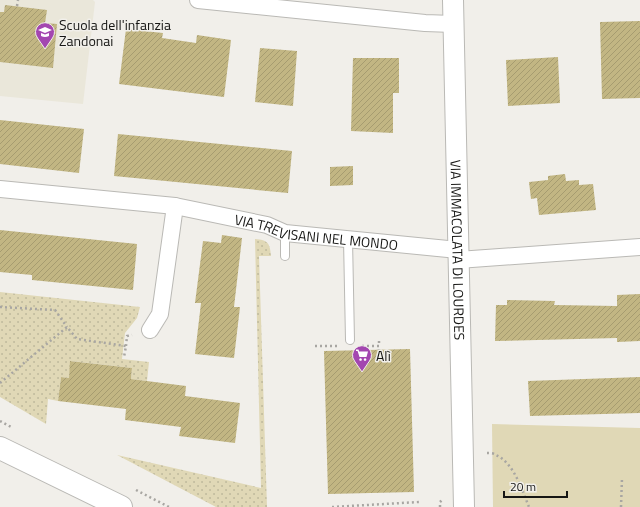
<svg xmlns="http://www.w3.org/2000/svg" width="640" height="507" font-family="'Titillium Web',sans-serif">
<defs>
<pattern id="grass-dots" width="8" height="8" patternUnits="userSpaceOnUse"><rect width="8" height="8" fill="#e0d8b6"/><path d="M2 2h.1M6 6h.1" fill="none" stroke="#bfb99c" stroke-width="1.8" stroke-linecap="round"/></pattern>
<pattern id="building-hatch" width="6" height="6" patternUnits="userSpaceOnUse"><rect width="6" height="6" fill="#c2b683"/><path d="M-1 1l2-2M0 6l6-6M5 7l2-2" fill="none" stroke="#a69c70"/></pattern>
</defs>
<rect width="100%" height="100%" fill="#f1efea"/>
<polygon fill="#eae7da" points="0,0 93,0 95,2 83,104 0,96"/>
<g fill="url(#grass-dots)">
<path d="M255,239C268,240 270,243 271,256H259L267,507H216L117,455L261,488Z"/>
<polygon points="0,292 140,307 137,318 125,333 122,359 149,362 147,381 131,379 132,368 71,361 69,378 61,377 58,401 48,399 46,424 0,397"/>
</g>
<polygon fill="#e0d8b6" points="492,424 640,428 640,507 493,507"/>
<g fill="url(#building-hatch)">
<polygon points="5,5 47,10 45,23 57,24 53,68 0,62 0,12 4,12"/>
<polygon points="640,21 640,98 602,99 600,22"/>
<polygon points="126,29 163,33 162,38 196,43 197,35 231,40 224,97 119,84"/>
<polygon points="260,48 297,51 293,106 255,102"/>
<polygon points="558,57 560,103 508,106 506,60"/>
<polygon points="353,58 399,58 399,93 393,93 393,133 351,131"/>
<polygon points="0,120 84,129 79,173 0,164"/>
<polygon points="118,134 292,151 288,193 114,176"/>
<polygon points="353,166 353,185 330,186 330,167"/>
<polygon points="565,174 566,181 579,180 579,185 593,184 596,210 539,215 537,198 531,199 529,182 548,180 548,176"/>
<polygon points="0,230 137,244 133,290 32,280 32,275 0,272"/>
<polygon points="222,235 242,238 234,307 240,307 234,358 195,354 201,303 195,303 203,241 221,243"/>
<polygon points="640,294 640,341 617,342 617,338 495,341 496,305 507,305 507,300 555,301 554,305 617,306 617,295"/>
<polygon points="410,349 414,492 328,494 324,351"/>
<polygon points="70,361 132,368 131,379 186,386 185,396 240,403 235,443 179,436 181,427 125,420 126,409 58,401 61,377 69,378"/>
<polygon points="640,377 640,413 530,416 528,381"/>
</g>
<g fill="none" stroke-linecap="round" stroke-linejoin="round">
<defs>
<g id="service">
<polyline points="348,239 350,340"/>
<polyline points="285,256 285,233"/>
</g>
<g id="minor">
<polyline points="198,0 425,23 453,24"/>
<path id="s1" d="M0,189L175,206L267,225L285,233L458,250"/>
<polyline points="458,260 640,247"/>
<polyline points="150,330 160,314 175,206"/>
</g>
<g id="tertiary">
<path id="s2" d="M453,0L464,507"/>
</g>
<polyline id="secondary" points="0,448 121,507"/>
</defs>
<use href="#service" stroke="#bab9b5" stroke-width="10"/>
<use href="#minor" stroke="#bab9b5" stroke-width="18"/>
<use href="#tertiary" stroke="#bab9b5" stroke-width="22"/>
<use href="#secondary" stroke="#bab9b5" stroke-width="24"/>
<g stroke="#a8a6a2" stroke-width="2.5" stroke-dasharray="2 3" stroke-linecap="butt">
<polyline points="17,6 18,0"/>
<polyline points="0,307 55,310 67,327"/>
<polyline points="379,341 379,346"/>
<polyline points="126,346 127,336 132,335"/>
<polyline points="315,346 337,346"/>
<polyline points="362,346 379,346 379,350"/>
<polyline points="0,383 67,327 77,339 126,346 124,357"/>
<polyline points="0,421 13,428"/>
<path d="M487,453C490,453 494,453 496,455C514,463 522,490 529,507"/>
<polyline points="136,490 169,507"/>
<polyline points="332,507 419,502"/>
<polyline points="440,507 440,502 443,499"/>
<polyline points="621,507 622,478"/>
</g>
<use href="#service" stroke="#fff" stroke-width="8"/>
<use href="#minor" stroke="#fff" stroke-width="16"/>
<use href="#tertiary" stroke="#fff" stroke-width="20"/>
<use href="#secondary" stroke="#fff" stroke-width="22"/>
</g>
<defs>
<symbol id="school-pin" viewBox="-11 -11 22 30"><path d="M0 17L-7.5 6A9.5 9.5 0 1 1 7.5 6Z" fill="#a346b0" stroke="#f1efea"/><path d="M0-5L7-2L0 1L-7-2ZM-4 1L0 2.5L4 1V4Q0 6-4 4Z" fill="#fff"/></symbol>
<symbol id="supermarket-pin" viewBox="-11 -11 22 30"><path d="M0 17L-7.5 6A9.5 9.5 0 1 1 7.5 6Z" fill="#a346b0" stroke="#f1efea"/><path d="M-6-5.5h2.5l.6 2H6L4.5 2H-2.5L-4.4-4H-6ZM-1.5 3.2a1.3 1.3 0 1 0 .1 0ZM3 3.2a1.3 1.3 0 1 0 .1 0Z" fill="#fff"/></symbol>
</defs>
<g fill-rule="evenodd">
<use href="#school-pin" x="34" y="21" width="22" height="30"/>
<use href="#supermarket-pin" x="351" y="344" width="22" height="30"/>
</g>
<g text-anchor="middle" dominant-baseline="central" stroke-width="3" stroke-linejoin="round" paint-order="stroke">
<g font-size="14" fill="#161614" stroke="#f1efea" text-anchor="start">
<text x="59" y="24">Scuola dell'infanzia<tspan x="59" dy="16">Zandonai</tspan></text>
<text x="376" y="355">Alì</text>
</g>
<g font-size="14" fill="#161614" stroke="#f1efea">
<text stroke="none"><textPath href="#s1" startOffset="320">VIA TREVISANI NEL MONDO</textPath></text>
<text stroke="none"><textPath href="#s2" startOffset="250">VIA IMMACOLATA DI LOURDES</textPath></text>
</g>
</g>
<path d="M504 491v6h63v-6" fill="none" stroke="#161614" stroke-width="2"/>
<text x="510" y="491" font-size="12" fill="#161614" stroke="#f1efea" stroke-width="3" paint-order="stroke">20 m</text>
</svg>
